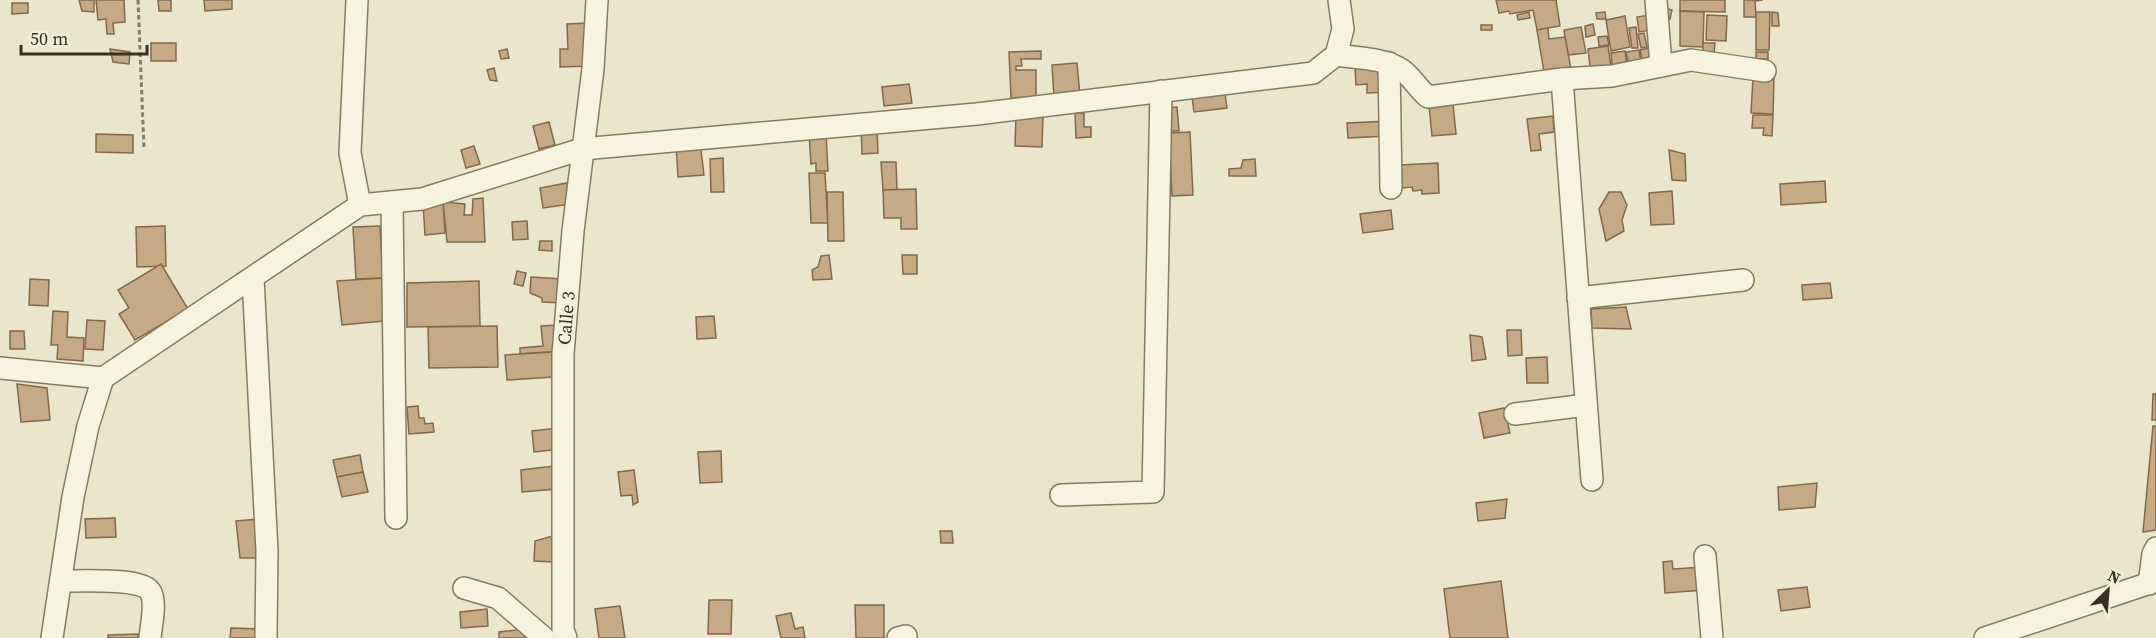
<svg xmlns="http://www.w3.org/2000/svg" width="2156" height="638" font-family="'Source Serif 4',serif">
<rect width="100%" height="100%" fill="#ebe6cb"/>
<g fill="#c5aa85" stroke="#836949" stroke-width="1.5">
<polygon points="79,0 94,0 94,12 82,11"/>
<polygon points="96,0 124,0 125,22 113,23 114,34 107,34 106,19 98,20"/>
<polygon points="158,0 171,0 171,11 159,11"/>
<polygon points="204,0 232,0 232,9 205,11"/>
<polygon points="1496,0 1556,0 1560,26 1537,30 1533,10 1510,14 1509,11 1499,13"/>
<polygon points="1680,0 1725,0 1725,12 1680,11"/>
<polygon points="1744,0 1763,0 1755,1 1756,17 1744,17"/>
<polygon points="12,3 28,3 28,13 12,14"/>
<polygon points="1665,8 1672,10 1670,19 1663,18"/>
<polygon points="1680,11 1704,12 1703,47 1680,46"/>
<polygon points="1529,12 1530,18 1518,20 1517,15"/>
<polygon points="1605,12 1606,19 1597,19 1596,13"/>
<polygon points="1756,12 1770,12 1769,50 1756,50"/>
<polygon points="1772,12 1778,13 1779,26 1772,26"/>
<polygon points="1649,15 1651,30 1639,32 1637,17"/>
<polygon points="1707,15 1727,16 1726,41 1706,40"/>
<polygon points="1625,16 1630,47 1611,51 1606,20"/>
<polygon points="589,23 590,66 560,67 560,49 568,49 567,24"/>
<polygon points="1593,24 1595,35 1586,37 1585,26"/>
<rect x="1481" y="25" width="11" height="5"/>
<polygon points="1581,27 1586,53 1568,55 1564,30"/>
<polygon points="1636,27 1638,48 1632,48 1629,28"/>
<polygon points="1548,28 1549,39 1565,37 1572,74 1545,78 1537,30"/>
<polygon points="1644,33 1647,47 1641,48 1638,34"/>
<polygon points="1607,36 1609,45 1599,46 1598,37"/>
<rect x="151" y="43" width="25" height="18"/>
<polygon points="1703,43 1715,43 1714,54 1703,53"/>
<polygon points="1608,46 1612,73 1591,75 1588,49"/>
<polygon points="1649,48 1653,66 1644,68 1640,50"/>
<polygon points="110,49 130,52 129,64 113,62"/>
<polygon points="507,49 509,58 501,59 499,51"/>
<polygon points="1639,50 1642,68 1630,70 1626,52"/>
<polygon points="1041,51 1041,59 1021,59 1022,66 1016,66 1016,70 1036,70 1036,97 1011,98 1009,52"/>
<polygon points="1625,51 1628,72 1613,74 1611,53"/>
<rect x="1756" y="52" width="12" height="7"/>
<polygon points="1077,63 1080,96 1054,98 1052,65"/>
<polygon points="1355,67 1386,69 1387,92 1367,93 1367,84 1356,85"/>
<polygon points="494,68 497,81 490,80 487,70"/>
<polygon points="1753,77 1774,78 1773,114 1751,113"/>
<polygon points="909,84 912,103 884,106 882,87"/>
<polygon points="1225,93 1227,108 1194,112 1192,97"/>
<polygon points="1453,104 1456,134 1432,136 1429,106"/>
<polygon points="1177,107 1179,131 1168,131 1166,108"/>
<polygon points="1075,113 1084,113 1084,127 1091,127 1091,137 1076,138"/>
<polygon points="1016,115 1043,115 1042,147 1015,146"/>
<polygon points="1753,115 1773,115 1772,136 1763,135 1764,128 1752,128"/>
<polygon points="1553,116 1554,132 1539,134 1541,150 1531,151 1527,119"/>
<polygon points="1389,121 1389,136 1348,138 1347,123"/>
<polygon points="549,122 555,145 539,149 533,126"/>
<polygon points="861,126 877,126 878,153 862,154"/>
<polygon points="826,132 828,171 816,171 816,163 811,164 809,134"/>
<polygon points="1190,132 1193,195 1172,196 1169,133"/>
<polygon points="96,134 133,135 133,153 96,152"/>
<polygon points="700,142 704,175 678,177 676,144"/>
<polygon points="474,146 480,164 466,168 461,150"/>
<polygon points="1669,150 1685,154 1686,181 1672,180"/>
<polygon points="723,158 724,192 711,192 710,159"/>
<polygon points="1255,159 1256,176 1229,176 1229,169 1241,168 1243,160"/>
<polygon points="881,162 896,162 897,190 883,190"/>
<polygon points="1438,163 1439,193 1422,194 1422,190 1413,191 1412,187 1402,188 1400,165"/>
<polygon points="809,173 825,173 828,223 811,223"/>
<polygon points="1825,181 1826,202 1781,205 1780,184"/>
<polygon points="567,183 570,204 543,208 540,188"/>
<polygon points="916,189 917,229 901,229 901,218 884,218 883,190"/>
<polygon points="1672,191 1674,224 1651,225 1649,193"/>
<polygon points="827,192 843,192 844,241 828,241"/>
<polygon points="1609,192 1621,192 1627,205 1622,220 1624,231 1606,241 1599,209"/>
<polygon points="483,198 485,242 447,242 443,202 465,204 464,215 472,215 473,199"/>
<polygon points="443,202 445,233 425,235 423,203"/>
<polygon points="1391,210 1393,229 1363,233 1360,214"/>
<polygon points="527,221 528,239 513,240 512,222"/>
<polygon points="165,226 166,266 137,267 136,227"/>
<polygon points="380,226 383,278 356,279 353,227"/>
<polygon points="540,241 552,241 552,251 539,250"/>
<polygon points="829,255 832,279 813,280 812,270 818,267 821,256"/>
<polygon points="902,255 917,255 917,274 903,274"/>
<polygon points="161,264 188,309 135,340 119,314 129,308 118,290"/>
<polygon points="517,271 526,273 523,286 514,284"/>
<polygon points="531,277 563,279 562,303 542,302 542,298 530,293"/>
<polygon points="383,278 384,321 342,325 337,281"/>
<polygon points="30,279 49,280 48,306 29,305"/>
<polygon points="479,281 480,326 407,327 407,283"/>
<polygon points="1830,283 1832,298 1803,300 1802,285"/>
<polygon points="1626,307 1631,329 1592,328 1591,309"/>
<polygon points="53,311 68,312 67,337 84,338 83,361 57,359 58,345 51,345"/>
<polygon points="714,316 716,338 697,339 696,317"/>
<polygon points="87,320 105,321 103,350 85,349"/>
<polygon points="558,325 561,351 520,354 520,348 543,346 541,326"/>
<polygon points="497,326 498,367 429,368 428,327"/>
<polygon points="1507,330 1521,330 1522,355 1508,356"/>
<polygon points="10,331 24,331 25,349 10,349"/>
<polygon points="1470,335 1482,337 1486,359 1472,361"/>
<polygon points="552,352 554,377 507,380 505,355"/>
<polygon points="1547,357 1548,383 1527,383 1526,358"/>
<polygon points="17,384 47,388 50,420 21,422"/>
<polygon points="2153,394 2156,394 2156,420 2152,420"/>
<polygon points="418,406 419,418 424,418 425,424 433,423 434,432 409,434 407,407"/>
<polygon points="1504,408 1510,433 1484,438 1479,413"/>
<polygon points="2153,426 2156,426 2156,530 2143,532"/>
<polygon points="558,428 561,449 534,452 532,431"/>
<polygon points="721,451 722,482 700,483 698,452"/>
<polygon points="360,455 363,472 337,477 333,460"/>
<polygon points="554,466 557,489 522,492 521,470"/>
<polygon points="634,470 638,502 633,505 632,495 621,496 618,472"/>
<polygon points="363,472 368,492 342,497 337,477"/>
<polygon points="1817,483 1815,507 1779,510 1778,487"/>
<polygon points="1507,499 1505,518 1478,521 1476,503"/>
<polygon points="115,518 116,537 86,538 85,519"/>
<polygon points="259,519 262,558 240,558 236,521"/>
<polygon points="940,531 952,531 953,543 941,543"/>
<polygon points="556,535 554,562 534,561 535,541"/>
<polygon points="1672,561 1673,569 1704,567 1705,590 1665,593 1663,562"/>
<polygon points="1501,581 1508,638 1450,638 1444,589"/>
<polygon points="1807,587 1810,607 1781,611 1778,590"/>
<polygon points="709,600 732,600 731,634 708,634"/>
<polygon points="855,605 884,605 884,638 856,638"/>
<polygon points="620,606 625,638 599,638 595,609"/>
<polygon points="487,609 488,626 461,628 460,612"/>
<polygon points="791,613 795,629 803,627 805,638 781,638 776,616"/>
<polygon points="231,628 261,629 261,638 230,638"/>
<polygon points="532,628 533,638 499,638 499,632"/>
<polygon points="138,634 138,638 108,638 108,635"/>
</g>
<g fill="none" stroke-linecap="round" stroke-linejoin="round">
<defs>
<g id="minor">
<polyline points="357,0 350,153 360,205"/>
<polyline points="1656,0 1661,66"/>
<path d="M1336,55C1357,58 1384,58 1402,70C1412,77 1418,89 1428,97L1562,79L1612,76L1691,60L1765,71"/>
<polyline points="1389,63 1391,188"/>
<polyline points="1562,79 1592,480"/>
<polyline points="392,202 396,518"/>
<polyline points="253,278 267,551 266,638"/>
<polyline points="1578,298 1743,280"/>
<polyline points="0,368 103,378"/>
<polyline points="1515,414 1586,405"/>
<polyline points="1061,495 1153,492 1161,91"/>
<polyline points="1705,556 1712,638"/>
<path d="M62,581C78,581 143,578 150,591C157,602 151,625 150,638"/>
<polyline points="2149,584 2153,554 2156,548"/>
<polyline points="464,588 498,598 544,638"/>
<polyline points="52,638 73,497 88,426 103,378 360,205 422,199 582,149 977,114 1313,73 1336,55 1343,29 1339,0"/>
<polyline points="566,638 563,630 563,354 573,231 593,69 597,0"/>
<polyline points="898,638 906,636"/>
<polyline points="1985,638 2156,581"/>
</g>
</defs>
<use href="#minor" stroke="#867b61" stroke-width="24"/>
<polyline stroke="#867b61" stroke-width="3" stroke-dasharray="4.5 3" stroke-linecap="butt" points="138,0 144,149"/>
<use href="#minor" stroke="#f6f3de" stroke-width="21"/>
</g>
<g text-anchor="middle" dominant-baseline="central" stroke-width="6" stroke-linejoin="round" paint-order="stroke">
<g font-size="18" fill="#383123" stroke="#f3f0da">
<text transform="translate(566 318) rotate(-85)">Calle 3</text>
</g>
</g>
<g transform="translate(2108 590) rotate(25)" stroke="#f3f0da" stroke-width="4.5" paint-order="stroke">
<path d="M0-4.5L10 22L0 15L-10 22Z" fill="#383123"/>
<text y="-9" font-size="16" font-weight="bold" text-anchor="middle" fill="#383123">N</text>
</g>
<path d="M21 45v9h126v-9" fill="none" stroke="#383123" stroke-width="3"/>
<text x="30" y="45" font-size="18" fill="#383123" stroke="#f3f0da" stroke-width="4.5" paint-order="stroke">50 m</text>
</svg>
